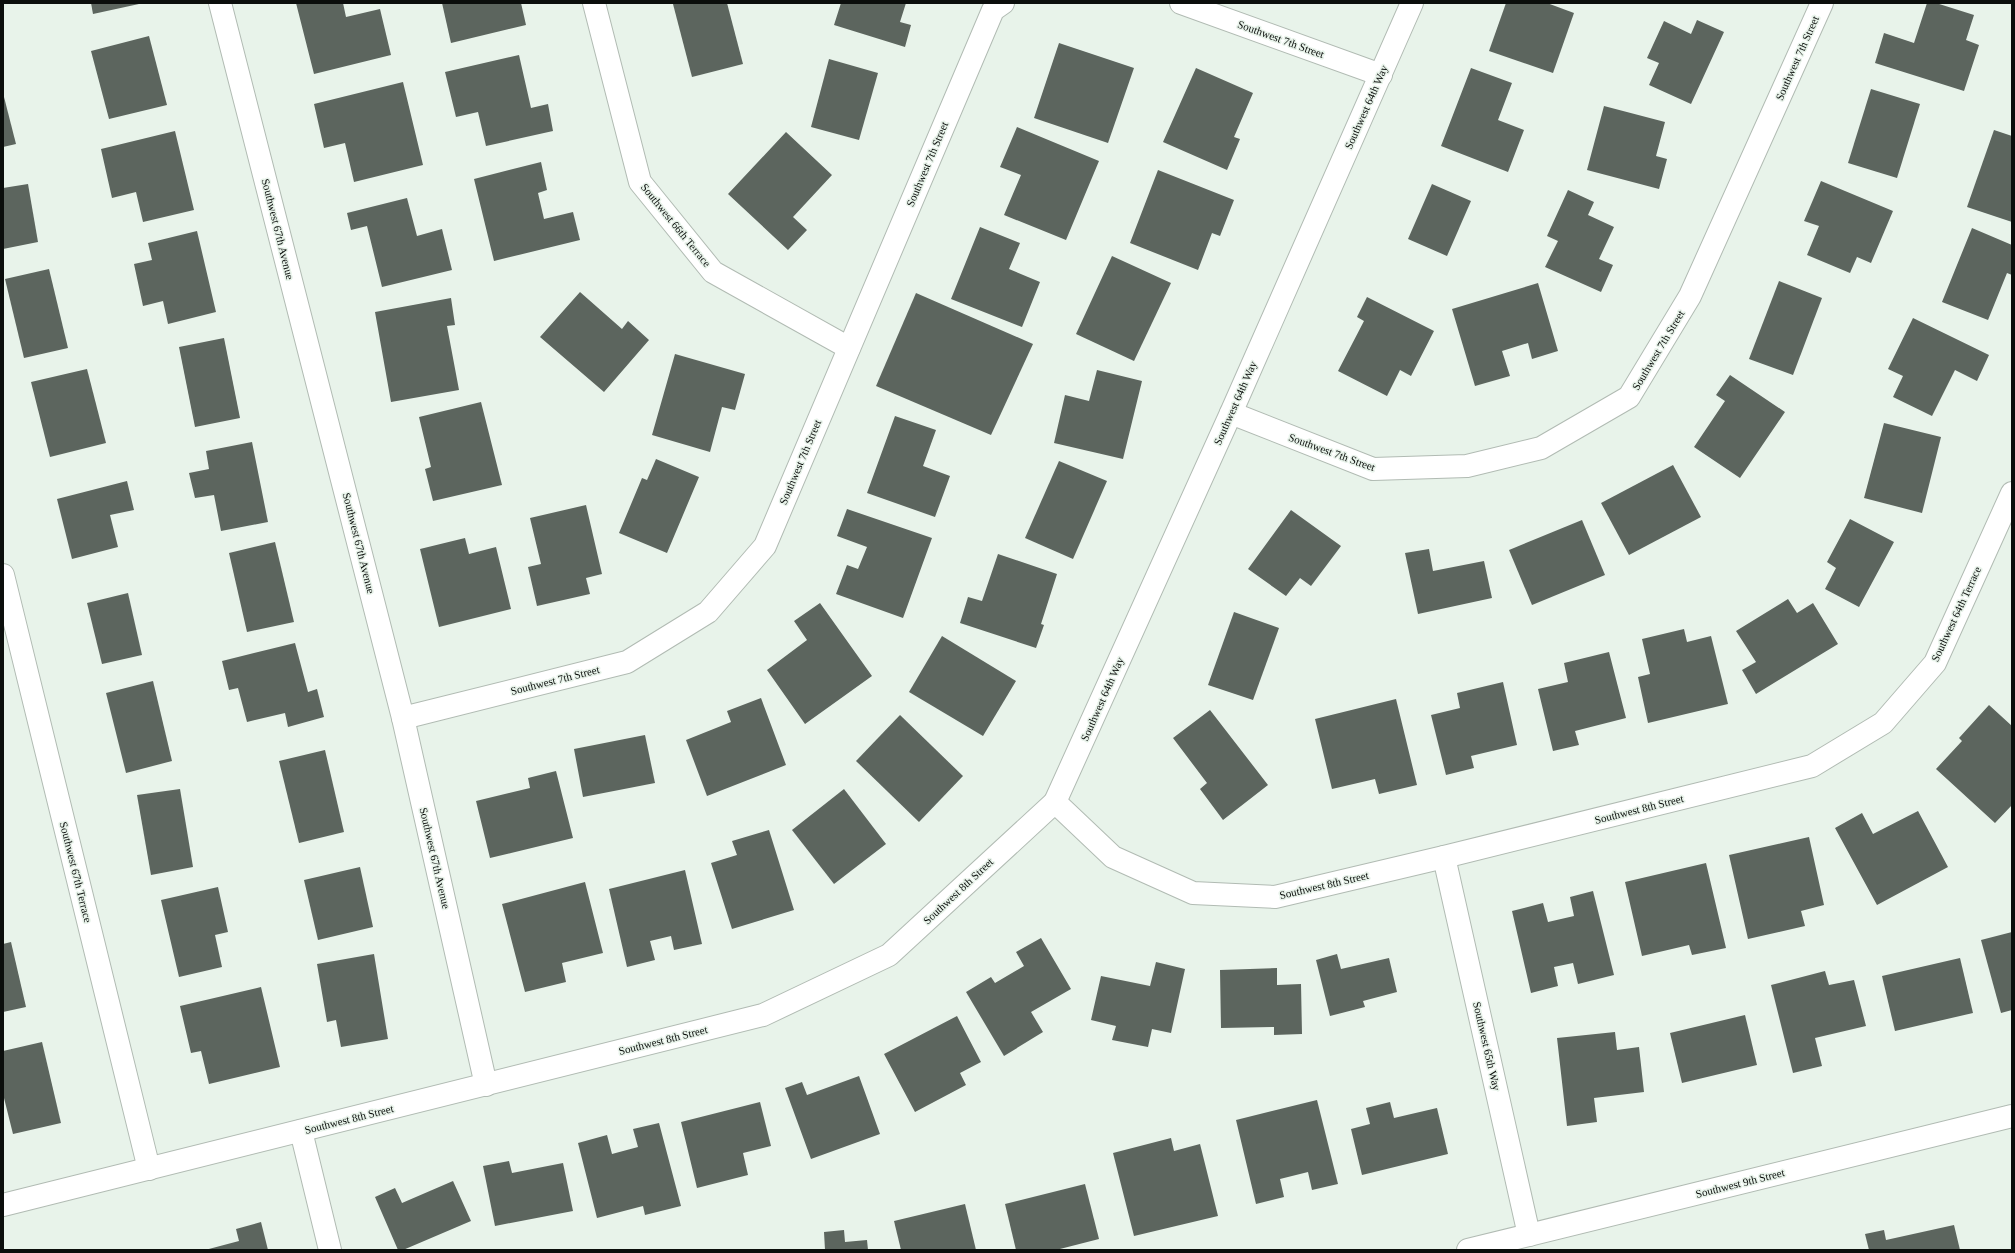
<svg xmlns="http://www.w3.org/2000/svg" width="2015" height="1253" font-family="Georgia,serif">
<rect width="100%" height="100%" fill="#e8f3ea"/>
<g fill="#5c655e">
<polygon points="91,3 139,3 139,4 93,14"/>
<polygon points="296,3 343,3 346,17 380,9 391,55 314,74"/>
<polygon points="442,3 521,3 526,25 451,43"/>
<polygon points="727,3 743,64 692,77 673,4"/>
<polygon points="841,3 906,3 900,22 911,25 905,47 834,25"/>
<polygon points="1506,3 1547,3 1574,13 1553,73 1489,51"/>
<polygon points="1927,3 1936,3 1974,15 1966,40 1979,45 1964,91 1875,63 1884,33 1914,43"/>
<polygon points="1697,20 1724,32 1691,104 1649,85 1659,63 1647,58 1664,21 1691,34"/>
<polygon points="149,36 167,105 109,119 91,51"/>
<polygon points="1059,43 1134,68 1108,143 1034,118"/>
<polygon points="519,55 531,108 548,104 553,131 486,146 478,112 456,117 445,72"/>
<polygon points="829,59 878,73 859,140 811,127"/>
<polygon points="1196,68 1253,93 1234,137 1240,139 1227,170 1163,142"/>
<polygon points="1471,68 1512,83 1498,120 1524,130 1508,172 1441,146"/>
<polygon points="403,82 423,165 354,182 345,143 324,148 314,104"/>
<polygon points="1871,89 1920,104 1897,178 1848,163"/>
<polygon points="3,93 16,144 3,147"/>
<polygon points="1604,106 1665,122 1656,156 1667,159 1659,189 1587,170"/>
<polygon points="1017,127 1099,161 1066,240 1004,215 1021,175 1000,167"/>
<polygon points="1994,130 2012,136 2012,222 1967,207"/>
<polygon points="175,131 194,210 143,222 136,192 112,198 101,149"/>
<polygon points="786,132 832,175 793,217 807,230 788,250 728,194"/>
<polygon points="541,162 547,190 538,193 544,219 573,212 580,240 494,261 474,179"/>
<polygon points="1158,170 1234,200 1220,236 1212,233 1198,270 1130,243"/>
<polygon points="1821,181 1893,211 1871,263 1857,257 1850,273 1807,255 1819,226 1804,221"/>
<polygon points="28,184 38,242 3,249 3,188"/>
<polygon points="1432,184 1471,201 1447,256 1408,239"/>
<polygon points="1568,190 1594,202 1588,215 1614,227 1599,259 1613,265 1601,292 1545,267 1558,241 1547,236"/>
<polygon points="407,198 417,236 442,229 452,270 382,287 367,226 351,230 347,213"/>
<polygon points="980,227 1020,243 1009,269 1040,282 1022,327 951,299"/>
<polygon points="1972,228 2012,245 2012,275 2007,273 1988,320 1942,302"/>
<polygon points="197,231 216,312 168,324 163,301 143,306 134,264 152,260 148,243"/>
<polygon points="1112,256 1171,283 1134,361 1076,334"/>
<polygon points="49,269 68,348 24,358 5,279"/>
<polygon points="1779,281 1822,298 1793,375 1749,359"/>
<polygon points="1538,283 1558,351 1532,359 1528,343 1502,351 1510,376 1475,386 1452,309"/>
<polygon points="580,292 622,329 628,321 649,340 604,392 540,337"/>
<polygon points="916,293 1033,344 991,435 876,386"/>
<polygon points="1367,297 1434,331 1411,376 1400,370 1387,396 1338,371 1364,321 1357,317"/>
<polygon points="451,298 455,325 447,326 459,390 391,402 375,312"/>
<polygon points="1913,318 1989,355 1977,381 1955,370 1932,416 1893,397 1903,376 1888,369"/>
<polygon points="224,338 240,418 195,427 179,347"/>
<polygon points="675,354 745,374 735,410 722,407 710,452 652,435"/>
<polygon points="87,369 106,443 50,457 31,382"/>
<polygon points="1097,370 1142,381 1123,459 1054,443 1065,395 1089,401"/>
<polygon points="1730,375 1785,412 1740,478 1694,447 1725,401 1716,395"/>
<polygon points="481,402 502,485 433,501 425,469 431,467 419,417"/>
<polygon points="895,416 936,430 923,466 950,476 935,517 867,493"/>
<polygon points="1884,423 1941,437 1922,513 1864,498"/>
<polygon points="252,442 268,522 221,531 214,495 195,498 189,473 209,469 206,451"/>
<polygon points="656,459 699,477 667,553 619,533 642,478 647,480"/>
<polygon points="1059,461 1107,481 1073,559 1025,538"/>
<polygon points="1673,465 1701,517 1629,555 1601,503"/>
<polygon points="127,481 134,510 110,515 118,547 72,559 57,499"/>
<polygon points="586,505 602,574 586,578 590,594 537,606 528,567 541,564 530,518"/>
<polygon points="847,509 932,538 903,618 836,594 847,565 858,569 867,547 837,536"/>
<polygon points="1291,510 1341,546 1311,586 1300,578 1286,596 1248,569"/>
<polygon points="1850,519 1894,542 1859,607 1825,589 1836,568 1827,562"/>
<polygon points="1582,520 1605,575 1532,605 1509,550"/>
<polygon points="465,538 469,554 496,547 511,609 439,627 420,549"/>
<polygon points="275,542 294,622 247,632 229,553"/>
<polygon points="1429,549 1433,571 1484,561 1492,598 1418,614 1405,553"/>
<polygon points="998,554 1057,574 1041,624 1044,625 1036,648 960,623 968,597 982,601"/>
<polygon points="128,593 142,655 102,664 87,603"/>
<polygon points="1788,599 1797,613 1813,603 1838,644 1756,694 1742,670 1756,662 1736,631"/>
<polygon points="820,603 872,676 805,724 767,670 807,640 794,621"/>
<polygon points="1234,612 1279,628 1253,700 1208,685"/>
<polygon points="1684,629 1687,642 1711,636 1728,704 1648,723 1638,677 1650,674 1642,639"/>
<polygon points="942,636 1016,681 983,736 909,692"/>
<polygon points="295,643 308,692 317,689 324,717 288,727 285,713 247,722 238,688 229,690 222,661"/>
<polygon points="1609,652 1626,718 1575,731 1579,745 1553,751 1538,689 1568,682 1564,663"/>
<polygon points="153,681 172,761 126,773 106,693"/>
<polygon points="1503,682 1517,745 1471,756 1474,768 1446,775 1431,715 1460,708 1457,693"/>
<polygon points="761,698 786,765 707,796 686,740 731,722 727,711"/>
<polygon points="1396,699 1417,785 1379,794 1375,779 1332,789 1315,719"/>
<polygon points="1989,705 2012,726 2012,805 1995,823 1936,769 1962,741 1959,738"/>
<polygon points="1210,710 1268,785 1223,820 1200,789 1207,783 1173,738"/>
<polygon points="900,715 963,776 919,822 856,761"/>
<polygon points="645,735 655,783 583,797 574,749"/>
<polygon points="325,750 344,832 299,843 279,761"/>
<polygon points="556,771 573,838 490,858 476,801 530,788 528,778"/>
<polygon points="180,789 193,867 151,875 137,795"/>
<polygon points="844,789 886,844 834,884 792,830"/>
<polygon points="1918,811 1948,867 1877,905 1835,828 1862,813 1873,834"/>
<polygon points="769,830 794,910 732,929 711,863 737,855 732,841"/>
<polygon points="1809,837 1824,905 1801,911 1805,926 1748,939 1729,855"/>
<polygon points="1706,863 1726,948 1692,955 1689,945 1642,956 1625,882"/>
<polygon points="360,867 373,927 318,940 304,880"/>
<polygon points="685,870 702,944 674,950 671,936 650,941 655,960 627,967 609,889"/>
<polygon points="585,882 603,953 562,963 566,982 525,992 502,904"/>
<polygon points="218,887 228,932 215,935 222,967 179,977 161,900"/>
<polygon points="1593,891 1614,975 1578,984 1573,963 1554,967 1558,986 1531,993 1512,911 1543,903 1548,922 1574,916 1570,897"/>
<polygon points="2012,932 2012,1010 2001,1013 1981,940"/>
<polygon points="1041,938 1071,989 1031,1012 1043,1032 1004,1056 966,992 991,977 995,983 1024,966 1016,952"/>
<polygon points="11,942 26,1007 3,1012 3,944"/>
<polygon points="374,954 388,1039 341,1047 336,1020 327,1022 317,964"/>
<polygon points="1337,954 1341,969 1389,958 1397,992 1363,1001 1365,1007 1330,1016 1316,960"/>
<polygon points="1960,958 1973,1013 1895,1031 1882,976"/>
<polygon points="1156,962 1185,969 1171,1033 1152,1029 1148,1047 1112,1040 1116,1026 1091,1020 1101,976 1150,986"/>
<polygon points="1277,968 1277,985 1301,984 1302,1034 1274,1035 1274,1027 1221,1028 1220,970"/>
<polygon points="1825,971 1829,985 1854,980 1866,1026 1815,1038 1822,1066 1793,1073 1771,985"/>
<polygon points="261,987 280,1067 209,1084 201,1051 191,1053 180,1006"/>
<polygon points="1745,1015 1757,1065 1682,1083 1670,1033"/>
<polygon points="957,1016 981,1062 960,1073 966,1085 915,1112 884,1054"/>
<polygon points="1615,1032 1617,1050 1639,1047 1644,1092 1594,1098 1597,1122 1567,1126 1557,1038"/>
<polygon points="42,1042 61,1123 13,1134 3,1094 3,1051"/>
<polygon points="859,1076 880,1134 811,1159 785,1088 802,1082 807,1095"/>
<polygon points="1317,1100 1338,1184 1312,1190 1308,1172 1280,1179 1284,1197 1256,1204 1236,1120"/>
<polygon points="760,1102 771,1146 743,1153 748,1175 697,1188 681,1122"/>
<polygon points="1390,1102 1394,1118 1437,1108 1448,1154 1362,1175 1351,1129 1370,1124 1366,1108"/>
<polygon points="659,1123 681,1206 645,1215 643,1206 597,1218 578,1143 607,1135 612,1154 638,1147 633,1129"/>
<polygon points="1171,1138 1174,1151 1200,1144 1218,1216 1134,1236 1113,1153"/>
<polygon points="509,1161 512,1173 563,1163 573,1211 495,1226 483,1166"/>
<polygon points="453,1181 471,1221 403,1250 398,1250 375,1197 395,1188 402,1203"/>
<polygon points="1085,1184 1099,1239 1056,1250 1016,1250 1005,1204"/>
<polygon points="965,1204 976,1250 901,1250 894,1221"/>
<polygon points="261,1222 268,1250 205,1250 239,1241 236,1229"/>
<polygon points="1954,1225 1960,1250 1869,1250 1865,1234 1884,1230 1886,1240"/>
<polygon points="844,1230 845,1242 867,1240 868,1250 825,1250 824,1232"/>
</g>
<g fill="none" stroke-linecap="round" stroke-linejoin="round">
<defs>
<g id="minor">
<polyline points="220,3 403,718 486,1085"/>
<polyline points="594,3 640,182 713,272 849,348"/>
<polyline points="1181,3 1381,75"/>
<polyline points="1231,413 1373,469 1467,466 1541,448 1629,397 1690,296 1822,3"/>
<polyline points="3,575 149,1169"/>
<polyline points="403,718 627,662 708,612 765,546 993,10 1003,3"/>
<polyline points="1055,802 1231,413 1412,3"/>
<polyline points="1444,857 1529,1235"/>
<polyline points="301,1131 330,1250"/>
<polyline points="3,1205 763,1015 889,955 1055,802 1113,857 1193,893 1275,897 1444,857 1812,766 1883,723 1935,663 2012,493"/>
<polyline points="1468,1250 2012,1116"/>
</g>
</defs>
<use href="#minor" stroke="#b1bbb3" stroke-width="24"/>
<use href="#minor" stroke="#fff" stroke-width="22"/>
</g>
<g text-anchor="middle" dominant-baseline="central" stroke-width="3" stroke-linejoin="round" paint-order="stroke">
<g font-size="11" fill="#0b0e0c" stroke="#e8f3ea">
<text transform="translate(1281 39) rotate(20)">Southwest 7th Street</text>
<text transform="translate(1797 58) rotate(-66)">Southwest 7th Street</text>
<text transform="translate(1366 107) rotate(-66)">Southwest 64th Way</text>
<text transform="translate(927 164) rotate(-67)">Southwest 7th Street</text>
<text transform="translate(676 225) rotate(51)">Southwest 66th Terrace</text>
<text transform="translate(278 229) rotate(76)">Southwest 67th Avenue</text>
<text transform="translate(1658 350) rotate(-59)">Southwest 7th Street</text>
<text transform="translate(1235 403) rotate(-66)">Southwest 64th Way</text>
<text transform="translate(1332 452) rotate(20)">Southwest 7th Street</text>
<text transform="translate(800 462) rotate(-67)">Southwest 7th Street</text>
<text transform="translate(359 543) rotate(76)">Southwest 67th Avenue</text>
<text transform="translate(1956 614) rotate(-65)">Southwest 64th Terrace</text>
<text transform="translate(555 680) rotate(-14)">Southwest 7th Street</text>
<text transform="translate(1102 699) rotate(-66)">Southwest 64th Way</text>
<text transform="translate(1639 809) rotate(-14)">Southwest 8th Street</text>
<text transform="translate(435 858) rotate(77)">Southwest 67th Avenue</text>
<text transform="translate(76 872) rotate(76)">Southwest 67th Terrace</text>
<text transform="translate(1324 885) rotate(-13)">Southwest 8th Street</text>
<text transform="translate(958 891) rotate(-43)">Southwest 8th Street</text>
<text transform="translate(663 1040) rotate(-14)">Southwest 8th Street</text>
<text transform="translate(1487 1046) rotate(77)">Southwest 65th Way</text>
<text transform="translate(349 1119) rotate(-14)">Southwest 8th Street</text>
<text transform="translate(1740 1183) rotate(-14)">Southwest 9th Street</text>
</g>
</g>
<rect width="2015" height="1253" fill="none" stroke="#0b0e0c" stroke-width="8"/>
</svg>
